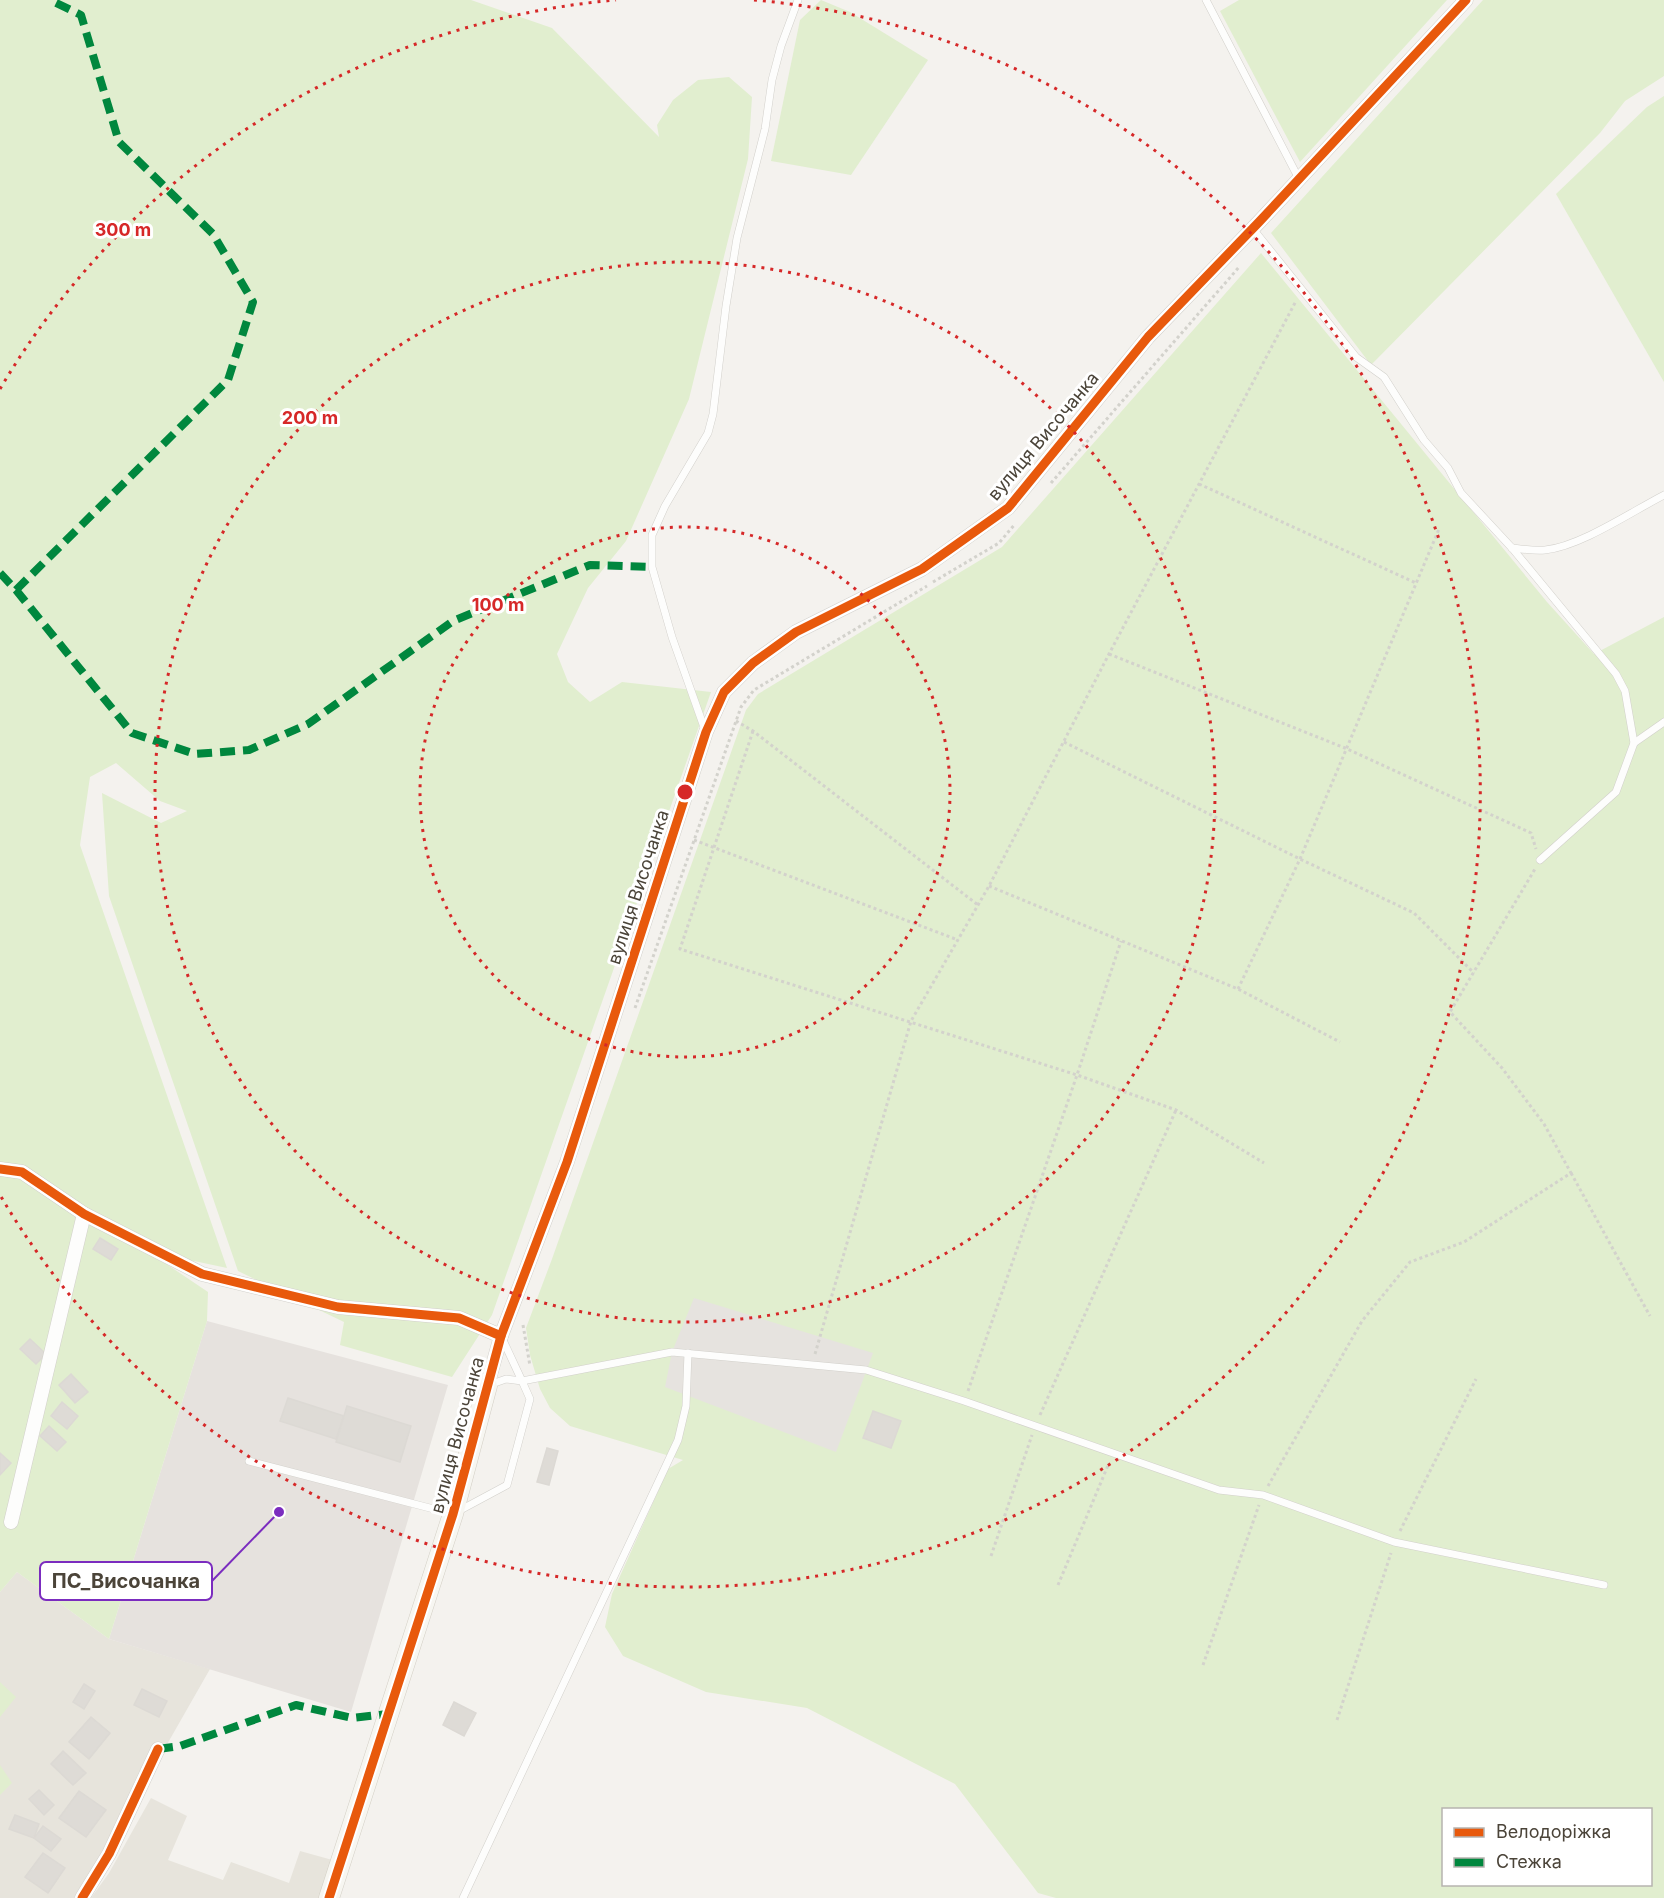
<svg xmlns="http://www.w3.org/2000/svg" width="1664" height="1898" font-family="Inter,sans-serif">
<rect width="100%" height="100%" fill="#f4f2ee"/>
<g fill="#e7e4dc">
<polygon points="17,1572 109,1639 210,1669 113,1839 74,1898 0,1898 0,1592"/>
<polygon points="151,1798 187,1816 168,1860 223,1880 231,1862 289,1883 300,1851 336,1861 325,1898 91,1898 109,1873"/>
</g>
<polygon fill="#e6e2de" points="207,1321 448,1385 351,1712 109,1639"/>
<g fill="#e1eecf" fill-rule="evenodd">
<polygon points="0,0 471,0 552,28 659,137 657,125 673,100 698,80 729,77 752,97 748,159 689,399 626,541 588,588 557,654 568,682 590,702 622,682 711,692 492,1315 452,1377 340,1345 344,1322 238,1271 109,896 102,793 161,823 187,811 160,801 116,763 90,777 80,845 227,1268 180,1258 92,1214 208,1292 207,1321 109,1639 17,1572 0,1592"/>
<polygon points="821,0 850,12 928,60 851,175 771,161 800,20"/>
<polygon points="1239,0 1447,0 1300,162 1220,11"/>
<polygon points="1483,0 1664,0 1664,76 1625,101 1600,133 1371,365 1271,233"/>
<polygon points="1664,96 1664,382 1556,194 1647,107"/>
<path d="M1261,253L1547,602L1594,654L1664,617V1898H1056L1038,1893L955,1784L807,1708L706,1692L623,1656L605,1627L612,1594L668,1469L683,1460L570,1426L550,1408L540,1389L530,1355L526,1328L552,1259L746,710L758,694L1002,547ZM1444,1810H1650V1884H1444Z"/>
<polygon points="0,1682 16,1697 0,1717"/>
<polygon points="0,1765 12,1783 0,1795"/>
</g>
<polygon fill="#e6e3df" points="694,1298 873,1353 836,1452 665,1387 672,1352"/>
<g fill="#dedbd6" stroke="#dcd9d4" stroke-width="1.5">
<polygon points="100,1238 118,1249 111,1260 93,1249"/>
<polygon points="30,1339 46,1354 36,1364 20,1349"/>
<polygon points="71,1374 88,1392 75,1403 59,1385"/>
<polygon points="288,1398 344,1416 336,1439 280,1421"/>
<polygon points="62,1402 78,1416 67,1429 51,1416"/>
<polygon points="347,1406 411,1426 400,1462 336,1442"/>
<polygon points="873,1411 901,1421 891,1448 863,1438"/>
<polygon points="49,1426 66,1442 57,1451 40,1436"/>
<polygon points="547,1448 558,1451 549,1485 537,1482"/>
<polygon points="0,1453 11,1463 0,1475"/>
<polygon points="84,1684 95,1691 84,1709 73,1702"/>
<polygon points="142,1689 167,1701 159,1717 134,1705"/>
<polygon points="454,1702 476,1713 464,1736 443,1725"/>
<polygon points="91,1717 110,1733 89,1759 69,1742"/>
<polygon points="63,1751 86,1773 73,1785 51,1764"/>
<polygon points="39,1790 54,1805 44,1815 29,1799"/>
<polygon points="79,1791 106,1810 86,1837 59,1818"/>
<polygon points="15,1815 39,1824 34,1838 9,1829"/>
<polygon points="43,1826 61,1839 51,1851 34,1838"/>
<polygon points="43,1853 65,1868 48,1893 25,1877"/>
</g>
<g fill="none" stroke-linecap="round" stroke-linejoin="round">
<defs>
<g id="lane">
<polyline points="1206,0 1299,179"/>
<polyline points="1253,229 1356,357 1384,377 1424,440 1448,468 1461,493 1512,548 1616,674 1625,691 1634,743"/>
<path d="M1512,548C1522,549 1534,551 1545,550C1581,546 1631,512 1664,495"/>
<polyline points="705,730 672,637 652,567 652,535 665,506 708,433 713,414 726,306 737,238 765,129 772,80 781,46 798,0"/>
<polyline points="1540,860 1616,792 1634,743 1664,722"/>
<polyline points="502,1338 522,1381 672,1352 866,1370 964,1401 1219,1490 1263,1495 1394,1542 1604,1585"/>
<polyline points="249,1461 453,1514 507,1485 530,1399 522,1381 506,1379 489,1385"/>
<polyline points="463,1898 678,1440 686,1406 688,1353"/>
</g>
<g id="street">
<polyline points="0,1169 22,1172 84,1214 202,1274 338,1307 459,1318 501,1336"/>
<polyline points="487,1386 501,1336 567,1162 706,732 724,692 753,663 796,632 922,569 1008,508 1148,337 1259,222 1466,0"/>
<polyline points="11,1522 84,1214"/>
<polyline points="82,1898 109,1854 158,1749"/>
</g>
<polyline id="secondary" points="329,1898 453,1514 487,1386"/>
</defs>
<use href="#lane" stroke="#d2d0cb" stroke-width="8"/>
<use href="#street" stroke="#d2d0cb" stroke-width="15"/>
<use href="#secondary" stroke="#d3cfc5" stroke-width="21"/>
<g stroke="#d3d2cc" stroke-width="3" stroke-dasharray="3 3" stroke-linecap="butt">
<polyline points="1051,483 1240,266"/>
<polyline points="1199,484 1416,583"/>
<polyline points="933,582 999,543 1015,524"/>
<polyline points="1109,654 1345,748 1531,833 1536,849"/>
<polyline points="736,721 753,731 978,905"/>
<polyline points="753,731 680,949 1077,1075 1176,1110 1264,1163"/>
<polyline points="1064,742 1300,859 1414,913 1474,973"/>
<polyline points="694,840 958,940"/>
<polyline points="989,886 1238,989 1340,1042"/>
<polyline points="1238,989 1300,859 1439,529"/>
<polyline points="635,1008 741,707 754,690 927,586"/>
<polyline points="1571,1173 1650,1316"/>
<polyline points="523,1325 530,1366"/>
<polyline points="815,1354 911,1021 989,886 1109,654 1296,301"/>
<polyline points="968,1391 1077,1075 1121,941"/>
<polyline points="1040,1415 1176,1110"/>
<polyline points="1268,1486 1362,1321 1410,1262 1464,1242 1571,1173 1544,1124 1502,1068 1450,1012 1535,869"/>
<polyline points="1400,1531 1476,1379"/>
<polyline points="991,1556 1032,1435"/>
<polyline points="1058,1585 1109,1463"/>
<polyline points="1203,1665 1259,1505"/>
<polyline points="1337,1720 1391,1553"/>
</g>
<use href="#lane" stroke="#fdfdfc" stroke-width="7"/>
<use href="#street" stroke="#fdfdfc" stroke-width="14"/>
<use href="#secondary" stroke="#f7f6f1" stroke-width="20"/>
<g stroke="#00873e" stroke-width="8" stroke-dasharray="15 8" stroke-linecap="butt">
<polyline points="0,573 16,590 132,733 195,754 249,750 308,724 453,621 590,565 652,567"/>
<polyline points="16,590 228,380 253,302 213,234 119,142 81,15 50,0"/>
<polyline points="158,1749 180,1746 296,1705 352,1718 387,1714"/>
</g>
<defs>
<g id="cycleway">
<polyline points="0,1169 22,1172 84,1214 202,1274 338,1307 459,1318 501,1336"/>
<polyline points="82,1898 109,1854 158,1749"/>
<polyline points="329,1898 453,1514 501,1336 567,1162 706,732 724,692 753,663 796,632 922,569 1008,508 1148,337 1259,222 1466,0"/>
</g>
</defs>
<use href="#cycleway" stroke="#fff" stroke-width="13"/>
<use href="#cycleway" stroke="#e8590c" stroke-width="9"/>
</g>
<g fill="none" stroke="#d62828" stroke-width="3" stroke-dasharray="3 6">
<circle cx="685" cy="792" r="265"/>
<circle cx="685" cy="792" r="530"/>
<path d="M0 389A795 795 0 0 1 616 0M754 0A795 795 0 1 1 0 1195"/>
</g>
<g text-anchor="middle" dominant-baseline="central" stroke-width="6" stroke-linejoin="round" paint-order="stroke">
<g font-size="18" fill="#4b4439" stroke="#fff">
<text transform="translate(1043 436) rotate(-50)">вулиця Височанка</text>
<text transform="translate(638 887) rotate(-72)">вулиця Височанка</text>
<text transform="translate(457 1435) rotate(-75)">вулиця Височанка</text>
</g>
</g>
<circle cx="685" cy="792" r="9" fill="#d62828" stroke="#fff" stroke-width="3"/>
<g font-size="18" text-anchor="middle" font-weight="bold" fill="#d62828" stroke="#fff" stroke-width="6" stroke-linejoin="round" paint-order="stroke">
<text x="123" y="236">300 m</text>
<text x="310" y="424">200 m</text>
<text x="498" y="611">100 m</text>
</g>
<path fill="none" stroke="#7b2cbf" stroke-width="2" d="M279 1512L212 1581"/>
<circle fill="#7b2cbf" stroke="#fff" stroke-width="2" cx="279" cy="1512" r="6"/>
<rect fill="#fff" stroke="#7b2cbf" stroke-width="2" x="40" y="1562" width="172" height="38" rx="6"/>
<g font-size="20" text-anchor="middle" font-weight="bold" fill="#4b4439">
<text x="126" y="1588">ПС_Височанка</text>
</g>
<rect x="1442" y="1808" width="210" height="78" fill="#ffffff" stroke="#b7b4b0" stroke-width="1.5"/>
<rect x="1454" y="1828" width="30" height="9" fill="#e8590c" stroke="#b7b4b0" stroke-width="1.5"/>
<text x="1496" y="1838" font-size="18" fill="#4b4439">Велодоріжка</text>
<rect x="1454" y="1858" width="30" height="9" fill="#00873e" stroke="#b7b4b0" stroke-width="1.5"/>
<text x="1496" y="1868" font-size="18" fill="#4b4439">Стежка</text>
</svg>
